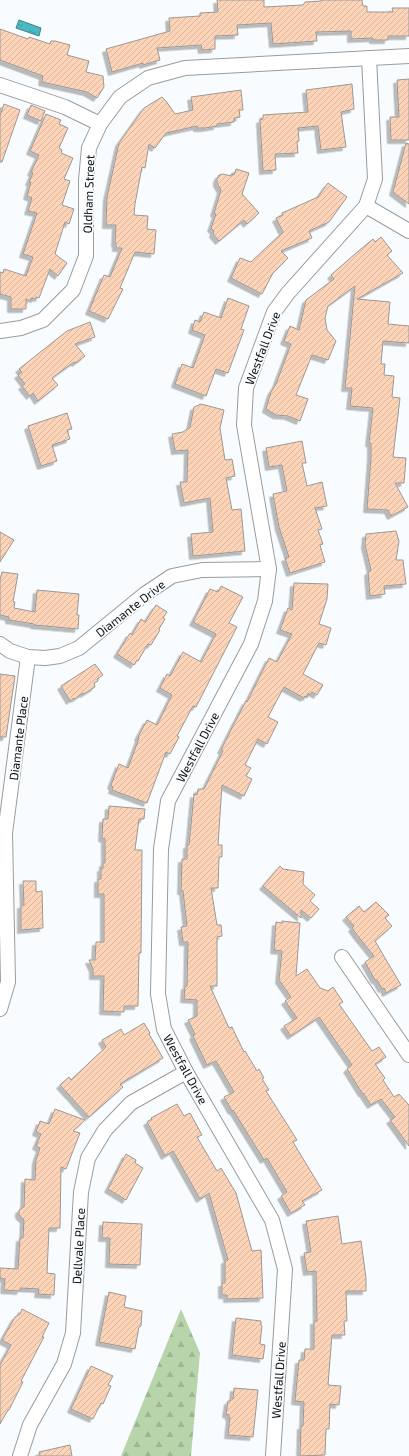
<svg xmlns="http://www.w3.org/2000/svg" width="409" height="1456" font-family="'Exo 2',sans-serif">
<defs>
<pattern id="forest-firs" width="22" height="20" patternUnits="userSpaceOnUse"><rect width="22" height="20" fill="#b7d4ab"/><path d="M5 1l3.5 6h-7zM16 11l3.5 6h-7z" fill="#9cb592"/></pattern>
<pattern id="water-ripples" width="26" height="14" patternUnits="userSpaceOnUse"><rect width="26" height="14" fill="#4bb9c2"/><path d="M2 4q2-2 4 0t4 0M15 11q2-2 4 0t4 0" fill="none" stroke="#409ea6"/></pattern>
<pattern id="building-hatch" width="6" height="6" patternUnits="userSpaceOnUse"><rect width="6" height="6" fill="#fdd4b7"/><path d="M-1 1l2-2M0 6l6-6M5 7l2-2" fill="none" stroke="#d8b59c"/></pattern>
<filter id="shadow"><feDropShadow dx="-3.5" dy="3.5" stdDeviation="0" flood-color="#0004"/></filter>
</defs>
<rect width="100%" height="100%" fill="#f9fcfe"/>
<polygon fill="url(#forest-firs)" points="181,1309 200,1353 191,1456 121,1456"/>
<polygon fill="url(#water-ripples)" stroke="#38858c" points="19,20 41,28 39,36 16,28"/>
<g fill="url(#building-hatch)" stroke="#9b9896" filter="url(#shadow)">
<polygon points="217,0 264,0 264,7 303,5 305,2 321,1 321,0 362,0 363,6 367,6 367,12 393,12 392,8 409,8 409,36 388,36 388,40 373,40 373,38 351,39 351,31 316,32 317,41 273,44 271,23 237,25 238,35 215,36 215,49 202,50 201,45 157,48 160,60 143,65 143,63 112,72 106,49 170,31 169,18 200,16 200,13 218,12"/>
<polygon points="0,29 28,39 29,37 50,44 51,41 55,41 70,45 67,55 89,61 86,72 103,76 104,87 97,98 87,92 42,82 43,76 0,60"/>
<polygon points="409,79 409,140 391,140 390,117 399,117 397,80"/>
<polygon points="352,84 354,109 341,112 346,147 321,150 318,126 298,128 299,141 297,142 298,153 275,154 276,170 263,171 260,120 263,119 263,115 308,112 306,90"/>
<polygon points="241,90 243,110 239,110 240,117 234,118 234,122 217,124 217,126 205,128 197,128 197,126 166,133 155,148 149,144 145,168 142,167 135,204 134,215 148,216 147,229 156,230 154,254 135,252 120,288 123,289 108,319 89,311 104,275 110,277 122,248 116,248 116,243 115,243 116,225 106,225 107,197 119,143 144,108 162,97 166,101 175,114 193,110 191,97"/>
<polygon points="4,104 20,110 2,162 0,162 0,116"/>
<polygon points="31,105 45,111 41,121 27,115"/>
<polygon points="46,114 61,120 59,124 68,128 59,148 62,150 61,153 73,158 64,179 70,181 62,205 74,209 69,224 65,222 55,254 67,263 58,276 50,269 39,298 36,297 35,299 31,298 30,301 26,299 26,309 11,309 11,297 0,294 0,272 3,273 4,269 26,276 33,257 23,254 37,213 28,211 32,198 27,196 31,182 29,182 33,173 31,172 39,155 30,151"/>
<polygon points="406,143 409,144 409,204 393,192"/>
<polygon points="236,169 249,173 242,194 259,213 247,224 244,220 219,241 213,234 214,231 211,228 216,214 214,213 221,190 217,183 217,179 219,175 223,174 231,176 231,174 234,175"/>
<polygon points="328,183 347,197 329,222 309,231 312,238 281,251 288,258 273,273 262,294 231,278 240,258 251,262 283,232 276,218 283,215 282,213 318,197"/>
<polygon points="381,237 392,251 387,255 403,273 357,299 390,302 388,324 409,326 409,343 383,341 381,364 385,364 384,375 394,376 392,397 400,398 393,457 406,458 404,483 395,483 408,507 391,516 388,510 367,509 371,458 371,443 369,443 373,408 350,406 352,388 345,388 355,286 328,306 325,318 327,330 336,341 328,360 312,355 296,395 308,399 300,421 288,416 276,415 266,409 271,392 276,384 291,344 284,341 290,326 299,330 306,300 334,279 331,275 355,254 373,239 375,242"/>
<polygon points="228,298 249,306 241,329 244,330 228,373 216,369 206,396 175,384 182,364 193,368 205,335 192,330 195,320 200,322 204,312 221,318"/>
<polygon points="90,322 95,337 75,344 85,356 76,363 74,362 52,378 58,385 38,401 33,393 30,396 22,386 25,384 18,375 22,372 19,369 67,331"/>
<polygon points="201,404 224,410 220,428 225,460 232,459 235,476 226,478 232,510 241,509 245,551 193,556 191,534 213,532 210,498 184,503 180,482 187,482 188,450 175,451 172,434 183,432 190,427 194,407"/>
<polygon points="67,413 72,429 67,430 70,439 52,445 57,461 41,466 28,426"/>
<polygon points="302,441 306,463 302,463 307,486 322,482 327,506 315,508 322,529 318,530 323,544 320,545 325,562 290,573 285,558 289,557 279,527 273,494 287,491 282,465 269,467 266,448"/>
<polygon points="396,531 399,541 396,560 403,560 406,584 384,586 385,594 370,596 368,572 371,570 365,545 366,534"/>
<polygon points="0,532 14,540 0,562"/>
<polygon points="2,572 18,574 13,602 15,602 14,608 35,612 37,590 79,594 77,615 79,615 78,629 34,625 34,624 9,620 9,617 0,615 0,580"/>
<polygon points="294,583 328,584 327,599 319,624 331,628 326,645 319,643 303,674 323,685 317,695 312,692 310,695 308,693 307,697 305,696 304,698 284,687 268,717 278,722 267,744 258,739 245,765 251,768 246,776 252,779 244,796 222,785 218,845 222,845 222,857 219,857 218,888 211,888 217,925 221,925 222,936 217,937 217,986 210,986 229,1028 232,1027 244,1052 245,1051 257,1071 259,1069 264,1078 262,1079 269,1090 266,1091 297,1140 293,1142 322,1190 302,1201 305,1205 291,1213 281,1196 287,1192 267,1158 264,1160 233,1110 232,1111 224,1097 234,1092 216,1061 207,1065 193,1036 195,1034 188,1020 197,1016 197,1000 184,999 185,986 187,986 188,942 183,942 181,927 187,926 183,891 181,891 182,859 187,859 187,845 189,845 194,794 197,795 198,789 204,789 223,751 221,750 233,726 246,701 247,702 269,658 277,662 292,634 280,630 288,608 292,610"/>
<polygon points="221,586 243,597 229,623 237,627 196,707 193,706 177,736 179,737 170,754 166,752 147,803 112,790 113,787 111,785 119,764 128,768 139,738 138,737 147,720 157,725 172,695 160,688 167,674 170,676 183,652 201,662 216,634 193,622 210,589 218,592"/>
<polygon points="156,605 167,612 163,618 165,619 159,629 160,630 151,645 148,644 138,661 137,660 134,665 117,654 130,633 132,635 141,619 145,622"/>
<polygon points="95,664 103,675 97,679 98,681 94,683 95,687 84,694 83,693 75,699 74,698 70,701 61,686"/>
<polygon points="0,674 15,676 6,737 0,737"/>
<polygon points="109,806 145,809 144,819 139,819 135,850 142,850 141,953 139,953 138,1006 124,1006 124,1012 103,1011 104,976 93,976 93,969 89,960 95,960 96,942 104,942 104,894 98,894 98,879 101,879 101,868 103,868 103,863 105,863 105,839 102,838 103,819 108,819"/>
<polygon points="280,866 283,869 304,872 303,884 315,895 310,901 319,909 311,918 301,910 301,918 263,886"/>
<polygon points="23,881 36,881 36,892 42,891 43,928 21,930 21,905 24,905"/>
<polygon points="376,902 389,915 385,918 392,926 375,941 401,985 386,993 384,988 382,989 377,980 375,980 365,962 374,956 357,935 352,928 354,926 346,917 359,906 364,912"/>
<polygon points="282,921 300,923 296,976 307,969 320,988 328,991 333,987 343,1002 339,1004 372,1051 379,1047 386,1057 375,1064 385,1078 383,1080 394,1097 399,1094 409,1105 409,1146 390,1120 395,1117 381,1099 371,1105 363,1093 362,1093 347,1069 352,1065 319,1017 291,1036 284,1026 297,1018 285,1001 291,997 279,980 282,951 274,950 276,922 282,923"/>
<polygon points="144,1023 150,1033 149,1034 163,1058 120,1084 123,1087 89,1117 60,1085 69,1077 71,1080 106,1047 102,1040 121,1029 124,1035"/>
<polygon points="177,1104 184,1116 190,1113 202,1135 197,1137 217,1171 221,1168 236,1193 252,1251 261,1250 263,1298 227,1299 227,1295 222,1295 222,1283 225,1283 225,1260 228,1260 209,1193 200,1199 173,1151 165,1156 147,1122 152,1119 151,1118"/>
<polygon points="55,1109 85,1120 73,1131 80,1133 66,1169 61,1167 60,1228 49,1228 47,1273 55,1274 54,1295 38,1294 39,1289 21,1288 20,1291 4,1290 5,1279 0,1278 0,1268 18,1269 20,1238 23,1238 24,1220 19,1215 19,1210 24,1207 25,1179 35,1180 36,1160 40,1148 36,1146 41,1134 36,1132 40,1121 49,1124"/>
<polygon points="126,1154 136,1160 135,1163 143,1168 126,1200 108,1189"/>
<polygon points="338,1216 342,1244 361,1241 366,1278 366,1291 346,1291 347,1321 344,1321 345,1335 332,1335 328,1385 341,1386 339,1405 330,1404 329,1429 326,1429 325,1455 300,1456 301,1426 303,1426 304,1402 295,1401 299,1360 304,1360 305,1349 314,1349 314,1321 317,1321 316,1271 307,1272 304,1253 311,1252 306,1221"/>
<polygon points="103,1222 142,1224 140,1265 109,1264 110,1238 102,1238"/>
<polygon points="109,1292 126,1296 124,1307 142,1311 141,1326 139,1327 135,1349 99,1342"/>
<polygon points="22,1309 49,1323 42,1337 44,1337 21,1381 23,1382 9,1410 8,1410 0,1424 0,1365 11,1345 2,1340 15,1317 20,1314"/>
<polygon points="236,1318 261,1321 261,1325 262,1326 260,1344 265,1345 263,1359 232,1355"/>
<polygon points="91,1366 113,1376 108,1385 111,1386 103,1404 101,1403 93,1419 71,1409"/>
<polygon points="234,1388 258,1390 253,1437 228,1435 230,1417 229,1417 229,1415 226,1414 228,1401 230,1401 231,1398 233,1399"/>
<polygon points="70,1445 72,1456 40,1456 39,1452"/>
</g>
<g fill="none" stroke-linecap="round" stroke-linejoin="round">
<defs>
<g id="minor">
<polyline points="0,85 65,107 100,124"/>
<polyline points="366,206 409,231"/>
<polyline points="0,331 21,328 43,320 73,290 86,256 86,180 89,148 100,124 120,97 148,78 185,68 409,56"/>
<polyline points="0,644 10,651 28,657 45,658 60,656 79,648 145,594 172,576 202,570 269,569"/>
<polyline points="342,957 409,1055"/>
<polyline points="0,1009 8,982 5,833 28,657"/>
<polyline points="20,1456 30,1425 64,1364 73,1333 81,1192 88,1158 105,1130 131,1103 186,1072"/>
<polyline points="273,1456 285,1269 272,1220 186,1072 164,1029 158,994 161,849 168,801 251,644 265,601 269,569 244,425 246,388 274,312 288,293 366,206 375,179 369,58"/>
</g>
</defs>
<use href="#minor" stroke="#999c9e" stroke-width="16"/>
<use href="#minor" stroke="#fff" stroke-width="14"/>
</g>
<g text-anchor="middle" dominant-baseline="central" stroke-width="3.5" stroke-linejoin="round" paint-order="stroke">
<g font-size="12" fill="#0c0d0e" stroke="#f9fcfe">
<text transform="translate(88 194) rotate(-88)">Oldham Street</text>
<text transform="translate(262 348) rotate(-69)">Westfall Drive</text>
<text transform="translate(130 608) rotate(-38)">Diamante Drive</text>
<text transform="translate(18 738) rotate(-83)">Diamante Place</text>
<text transform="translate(197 747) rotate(-62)">Westfall Drive</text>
<text transform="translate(186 1069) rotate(61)">Westfall Drive</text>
<text transform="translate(78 1246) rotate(-87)">Dellvale Place</text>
<text transform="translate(278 1380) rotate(-86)">Westfall Drive</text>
</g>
</g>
</svg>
